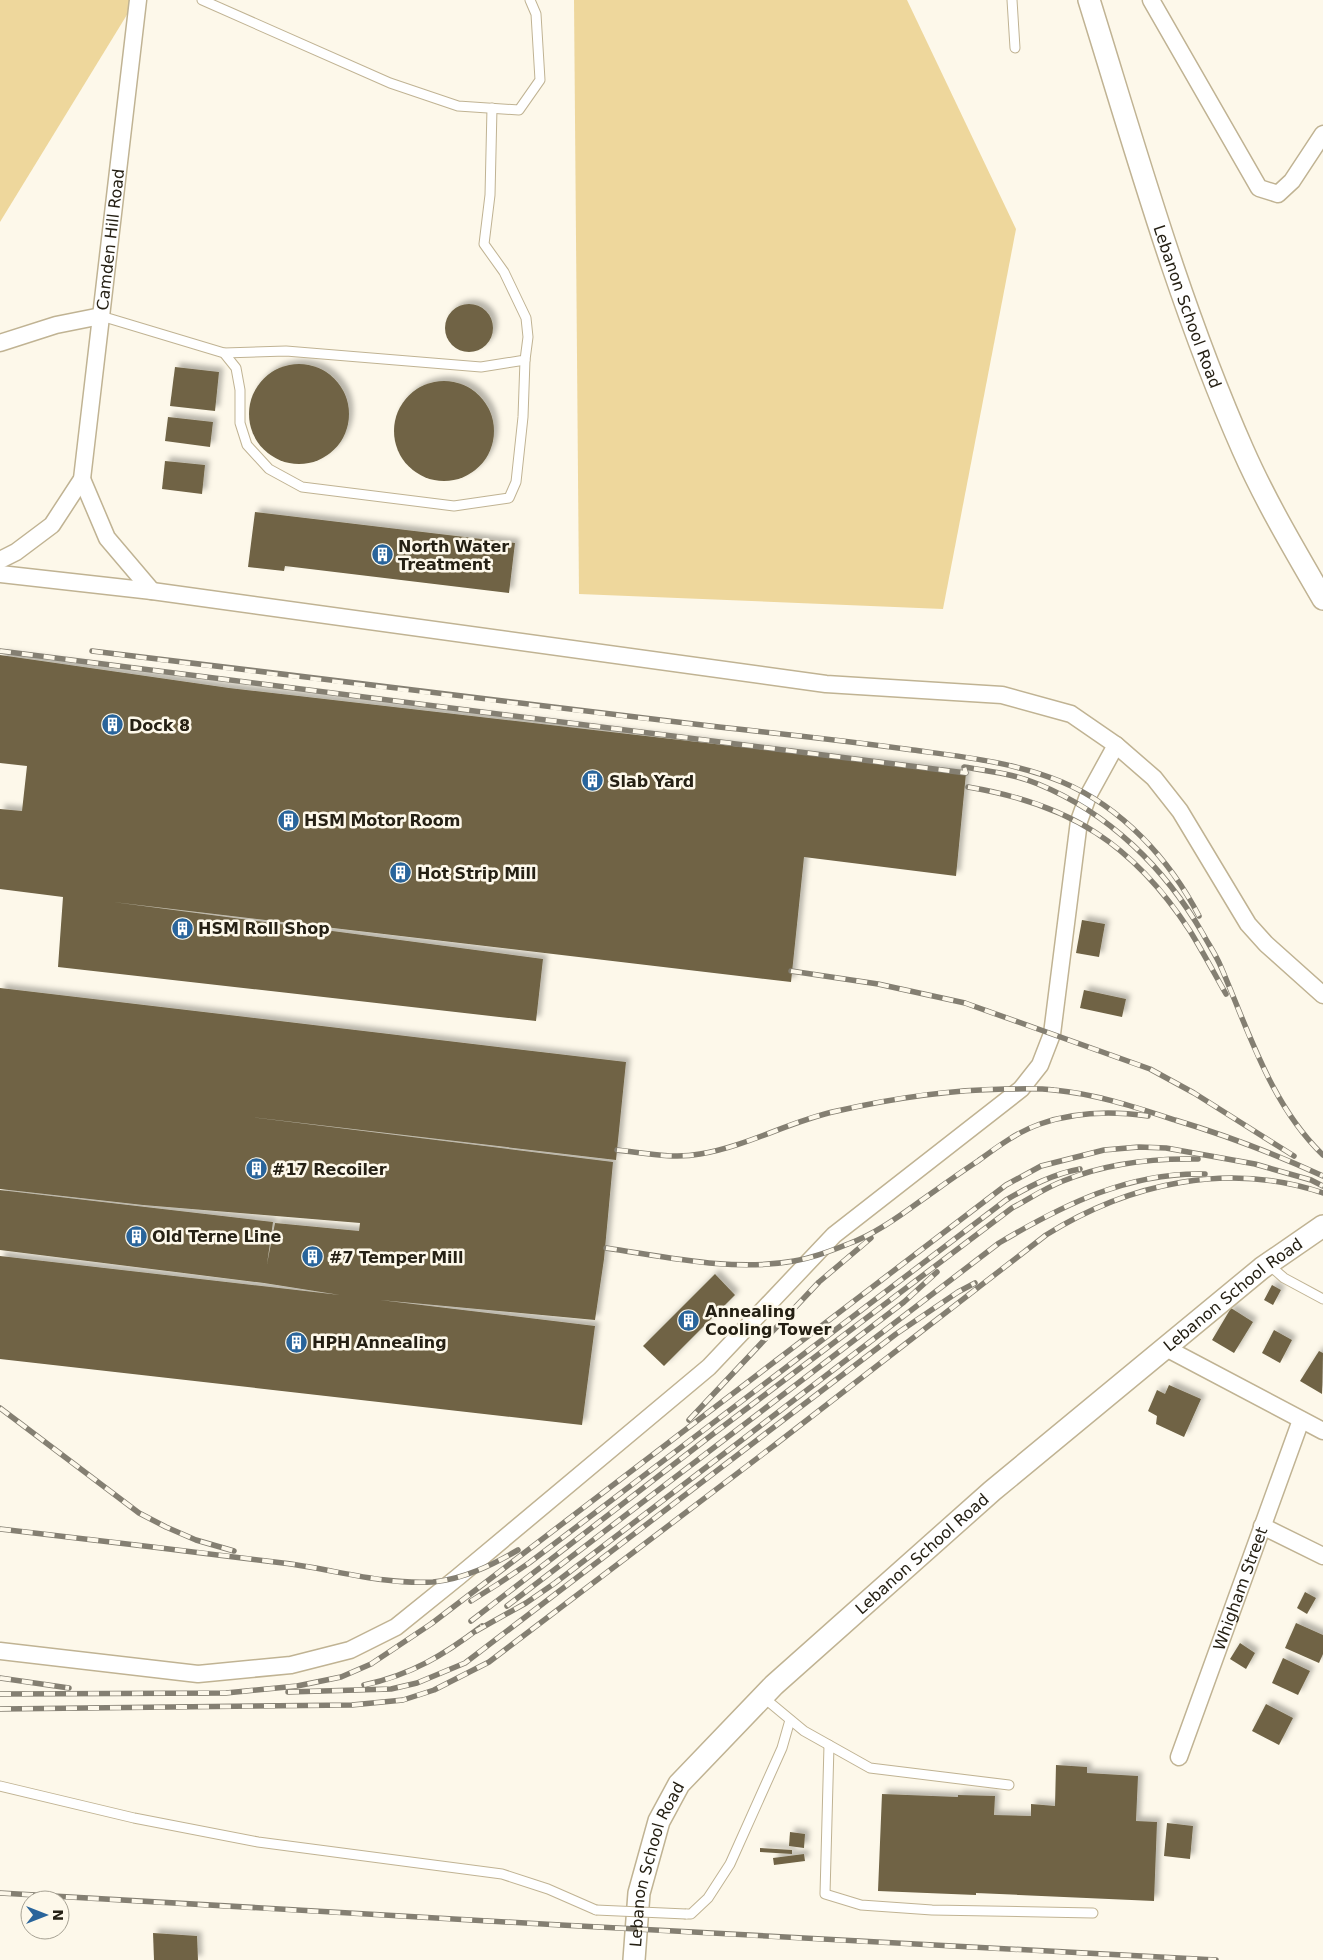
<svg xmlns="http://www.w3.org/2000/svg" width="1323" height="1960" font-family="'DejaVu Sans',sans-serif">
<defs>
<filter id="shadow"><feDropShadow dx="4.5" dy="-4.5" stdDeviation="2.5" flood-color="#0004"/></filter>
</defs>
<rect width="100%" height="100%" fill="#fdf8ea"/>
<g fill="#eed79c">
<polygon points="0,0 136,0 0,222"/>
<polygon points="574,0 907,0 1016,229 943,609 579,594"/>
</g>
<g fill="#6f6345" filter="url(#shadow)">
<circle cx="469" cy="328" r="24"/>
<circle cx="299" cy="414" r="50"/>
<polygon points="175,367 219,372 215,411 170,406"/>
<circle cx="444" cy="431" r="50"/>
<polygon points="168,417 213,422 210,447 165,441"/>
<polygon points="165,461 205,465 202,494 162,489"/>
<polygon points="255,512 515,543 509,593 285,566 284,571 248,567"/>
<polygon points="0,655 229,688 966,773 956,876 804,857 791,982 113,902 543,959 536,1021 58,967 63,897 0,889 0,809 22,811 27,766 0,763"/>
<polygon points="1082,920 1105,924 1099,957 1076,953"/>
<polygon points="0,988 626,1062 616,1160 234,1115 613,1162 604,1259 595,1320 380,1300 595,1326 582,1425 0,1359 0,1256 340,1295 264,1283 0,1250 0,1190 273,1222 267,1264 275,1223 359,1231 360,1223 143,1205 0,1189"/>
<polygon points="1084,990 1126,999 1122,1017 1080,1008"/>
<polygon points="715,1274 735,1295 664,1366 643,1346"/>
<polygon points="1272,1285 1281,1290 1273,1305 1264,1300"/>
<polygon points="1231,1308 1253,1322 1234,1353 1212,1340"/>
<polygon points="1274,1330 1292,1340 1280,1363 1262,1353"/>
<polygon points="1319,1351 1323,1353 1322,1394 1300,1381"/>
<polygon points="1169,1385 1201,1399 1184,1437 1156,1424 1157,1416 1148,1411 1157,1390 1165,1394"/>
<polygon points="1305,1592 1316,1598 1307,1614 1297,1608"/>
<polygon points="1296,1623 1323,1635 1323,1654 1319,1663 1285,1648"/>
<polygon points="1240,1643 1255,1653 1246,1669 1230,1659"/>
<polygon points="1283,1658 1310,1671 1298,1695 1272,1683"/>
<polygon points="1266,1704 1293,1718 1279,1745 1252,1731"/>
<polygon points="1056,1765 1087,1767 1087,1773 1138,1776 1136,1821 1157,1822 1154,1901 976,1893 976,1895 878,1891 882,1794 958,1797 958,1795 995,1796 994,1815 1031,1816 1031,1804 1055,1806"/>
<polygon points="1167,1823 1193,1826 1190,1859 1164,1856"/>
<polygon points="790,1832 805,1834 804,1848 789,1846"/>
<polygon points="760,1848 792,1850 792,1854 760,1852"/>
<polygon points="804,1854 805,1861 774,1865 773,1858"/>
<polygon points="153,1933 197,1936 198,1960 154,1960"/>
</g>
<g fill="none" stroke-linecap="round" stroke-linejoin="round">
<defs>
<g id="service">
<polyline points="202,0 390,83 458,106 519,110 540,80 536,14 530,0"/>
<polyline points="1012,0 1015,48"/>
<polyline points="101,316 224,353 236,368 240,390 240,423 247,445 269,469 302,487 454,506 509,498 516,482 523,417 525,360"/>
<polyline points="224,353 286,351 481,367 525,360 528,337 526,318 504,272 484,244 490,195 492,108"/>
<polyline points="1268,1264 1284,1278 1323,1299"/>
<polyline points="763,1697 804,1731 870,1768 1009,1785"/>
<polyline points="829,1745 825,1894 861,1905 932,1910 1093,1913"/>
<polyline points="0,1786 134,1818 258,1842 502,1874 548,1889 596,1910"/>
<polyline points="686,1914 691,1914 708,1898 730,1864 782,1748 790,1720"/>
</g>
<g id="minor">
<polyline points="1151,0 1259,188 1278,194 1292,181 1323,134"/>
<polyline points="0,343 56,325 101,316"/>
<polyline points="82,479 107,538 152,591"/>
<path id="s1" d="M0,560L16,552L52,525L82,479L138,0"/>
<polyline points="0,574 152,591 826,684 1002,695 1071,714 1116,745 1088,796 1079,821 1052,1034 1040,1065 1021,1089 834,1235 709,1367 458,1577 396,1627 350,1650 291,1665 198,1674 0,1651"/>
<polyline points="1116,745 1154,778 1180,811 1248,924 1266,944 1323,995"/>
<polyline points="1164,1347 1323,1431"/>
<polyline points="1262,1526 1323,1556"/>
<path id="s2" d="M1179,1757L1301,1420"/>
</g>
<g id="tertiary">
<path id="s3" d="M1089,0C1136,151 1179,305 1243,450C1265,500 1295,551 1323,599"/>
<path id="s4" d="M634,1960L639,1893L659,1821L679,1784L774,1685L992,1491L1262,1268L1323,1226"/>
</g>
</defs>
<use href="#service" stroke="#c0b393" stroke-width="11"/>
<use href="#minor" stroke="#c0b393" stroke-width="19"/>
<use href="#tertiary" stroke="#c0b393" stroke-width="24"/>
<use href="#service" stroke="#fff" stroke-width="9"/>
<use href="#minor" stroke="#fff" stroke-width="16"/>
<use href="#tertiary" stroke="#fff" stroke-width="21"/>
<defs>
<g id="rail">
<path d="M0,651L966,773L964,767C989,771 1014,774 1038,784C1109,813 1165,868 1203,934C1209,945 1216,955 1221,967C1249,1032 1271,1105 1323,1155"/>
<path d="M92,651C301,678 510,703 719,727C784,734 848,741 913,750C965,757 1013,762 1062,782C1122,807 1170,860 1199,916"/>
<path d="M968,787C1070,804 1133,844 1190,931C1203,952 1214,973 1226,994"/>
<polyline points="791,971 878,984 965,1003 1150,1069 1194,1093 1294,1156"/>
<path d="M617,1150C645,1153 673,1159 700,1154C748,1146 790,1121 837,1111C894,1098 946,1090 1005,1089C1021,1089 1038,1088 1054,1090C1096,1094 1135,1107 1175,1120C1225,1135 1275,1154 1323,1176"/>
<path d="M606,1248C667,1257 732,1272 794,1261C812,1258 831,1251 848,1244C873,1235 897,1218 919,1202C939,1188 958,1174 978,1161C997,1147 1017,1132 1040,1124C1074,1112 1113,1111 1148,1116"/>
<polyline points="0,1408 139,1513 166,1527 196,1540 234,1551"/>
<polyline points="689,1420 819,1282 871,1238"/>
<path d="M0,1529C94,1540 189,1551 283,1563C333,1569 382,1585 433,1582C464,1579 492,1565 518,1550"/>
<path d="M471,1601L498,1584L529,1563L1006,1200C1030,1186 1053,1174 1080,1169"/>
<polyline points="507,1606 904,1302 937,1272"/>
<path d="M471,1621L713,1434L1012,1208C1029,1199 1045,1188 1063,1181C1104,1164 1153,1158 1198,1159"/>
<path d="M476,1631L526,1603L555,1583L999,1243C1063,1205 1128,1172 1205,1174"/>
<polyline points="0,1678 69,1688"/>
<path d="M364,1685C411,1675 444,1655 482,1626"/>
<polyline points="288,1692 391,1689 417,1683 465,1663 896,1334 958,1292 975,1283"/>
<polyline points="0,1694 226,1693 297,1686 341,1677 371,1664 431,1624 1006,1185 1041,1166 1104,1150 1139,1147 1166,1148 1255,1164 1311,1180 1323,1186"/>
<path d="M0,1709L352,1705L403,1700L434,1690L489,1662L776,1444L1046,1235C1129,1183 1229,1161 1323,1193"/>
<path d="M0,1893C405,1917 811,1939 1216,1960"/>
</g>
</defs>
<use href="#rail" stroke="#847f72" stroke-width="5.5"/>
<use href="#rail" stroke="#fdf8ea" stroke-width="4" stroke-dasharray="11" stroke-linecap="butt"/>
<defs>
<polyline id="service-bridge" points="596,1910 686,1914"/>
</defs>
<use href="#service-bridge" stroke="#c0b393" stroke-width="11" stroke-linecap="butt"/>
<use href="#service-bridge" stroke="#fff" stroke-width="9"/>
</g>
<defs>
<symbol id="building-disc" viewBox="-11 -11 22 22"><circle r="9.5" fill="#29649b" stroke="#fdf8ea"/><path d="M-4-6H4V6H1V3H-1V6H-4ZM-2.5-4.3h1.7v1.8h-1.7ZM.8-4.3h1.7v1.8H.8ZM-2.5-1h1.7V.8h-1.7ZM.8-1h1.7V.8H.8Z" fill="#fff"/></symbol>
</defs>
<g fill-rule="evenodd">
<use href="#building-disc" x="370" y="542" width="25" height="25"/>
<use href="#building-disc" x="100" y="712" width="25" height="25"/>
<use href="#building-disc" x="580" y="768" width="25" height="25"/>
<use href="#building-disc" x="276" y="808" width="25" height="25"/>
<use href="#building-disc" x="388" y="860" width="25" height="25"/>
<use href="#building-disc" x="170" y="916" width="25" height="25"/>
<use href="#building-disc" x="244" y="1156" width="25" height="25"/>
<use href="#building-disc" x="124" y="1224" width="25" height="25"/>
<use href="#building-disc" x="300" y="1244" width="25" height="25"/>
<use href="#building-disc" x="676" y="1308" width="25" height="25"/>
<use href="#building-disc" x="284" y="1330" width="25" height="25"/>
</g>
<g text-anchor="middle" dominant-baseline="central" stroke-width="5" stroke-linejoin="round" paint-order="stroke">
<g font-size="16" fill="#252014" stroke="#fdf8ea">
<text stroke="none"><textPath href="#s1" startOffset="359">Camden Hill Road</textPath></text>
<text stroke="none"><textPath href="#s3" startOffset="322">Lebanon School Road</textPath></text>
<text stroke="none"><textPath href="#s4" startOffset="924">Lebanon School Road</textPath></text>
<text stroke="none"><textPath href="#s4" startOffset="519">Lebanon School Road</textPath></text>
<text stroke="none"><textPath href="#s2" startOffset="179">Whigham Street</textPath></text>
<text stroke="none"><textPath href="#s4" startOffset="99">Lebanon School Road</textPath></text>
</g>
<g font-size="16" font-weight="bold" fill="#252014" stroke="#fdf8ea" text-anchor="start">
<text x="398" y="546">North Water<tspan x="398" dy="18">Treatment</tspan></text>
<text x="129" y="725">Dock 8</text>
<text x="609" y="781">Slab Yard</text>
<text x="304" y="820">HSM Motor Room</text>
<text x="417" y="873">Hot Strip Mill</text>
<text x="198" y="928">HSM Roll Shop</text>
<text x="272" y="1169">#17 Recoiler</text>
<text x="152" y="1236">Old Terne Line</text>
<text x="329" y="1257">#7 Temper Mill</text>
<text x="705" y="1311">Annealing<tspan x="705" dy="18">Cooling Tower</tspan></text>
<text x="312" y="1342">HPH Annealing</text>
</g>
</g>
<g transform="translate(45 1915) rotate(90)"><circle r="24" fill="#fdf8ea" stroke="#a7a294"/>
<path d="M0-4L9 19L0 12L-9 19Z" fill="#29649b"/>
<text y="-8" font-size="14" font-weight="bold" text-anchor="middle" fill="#252014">N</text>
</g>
</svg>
